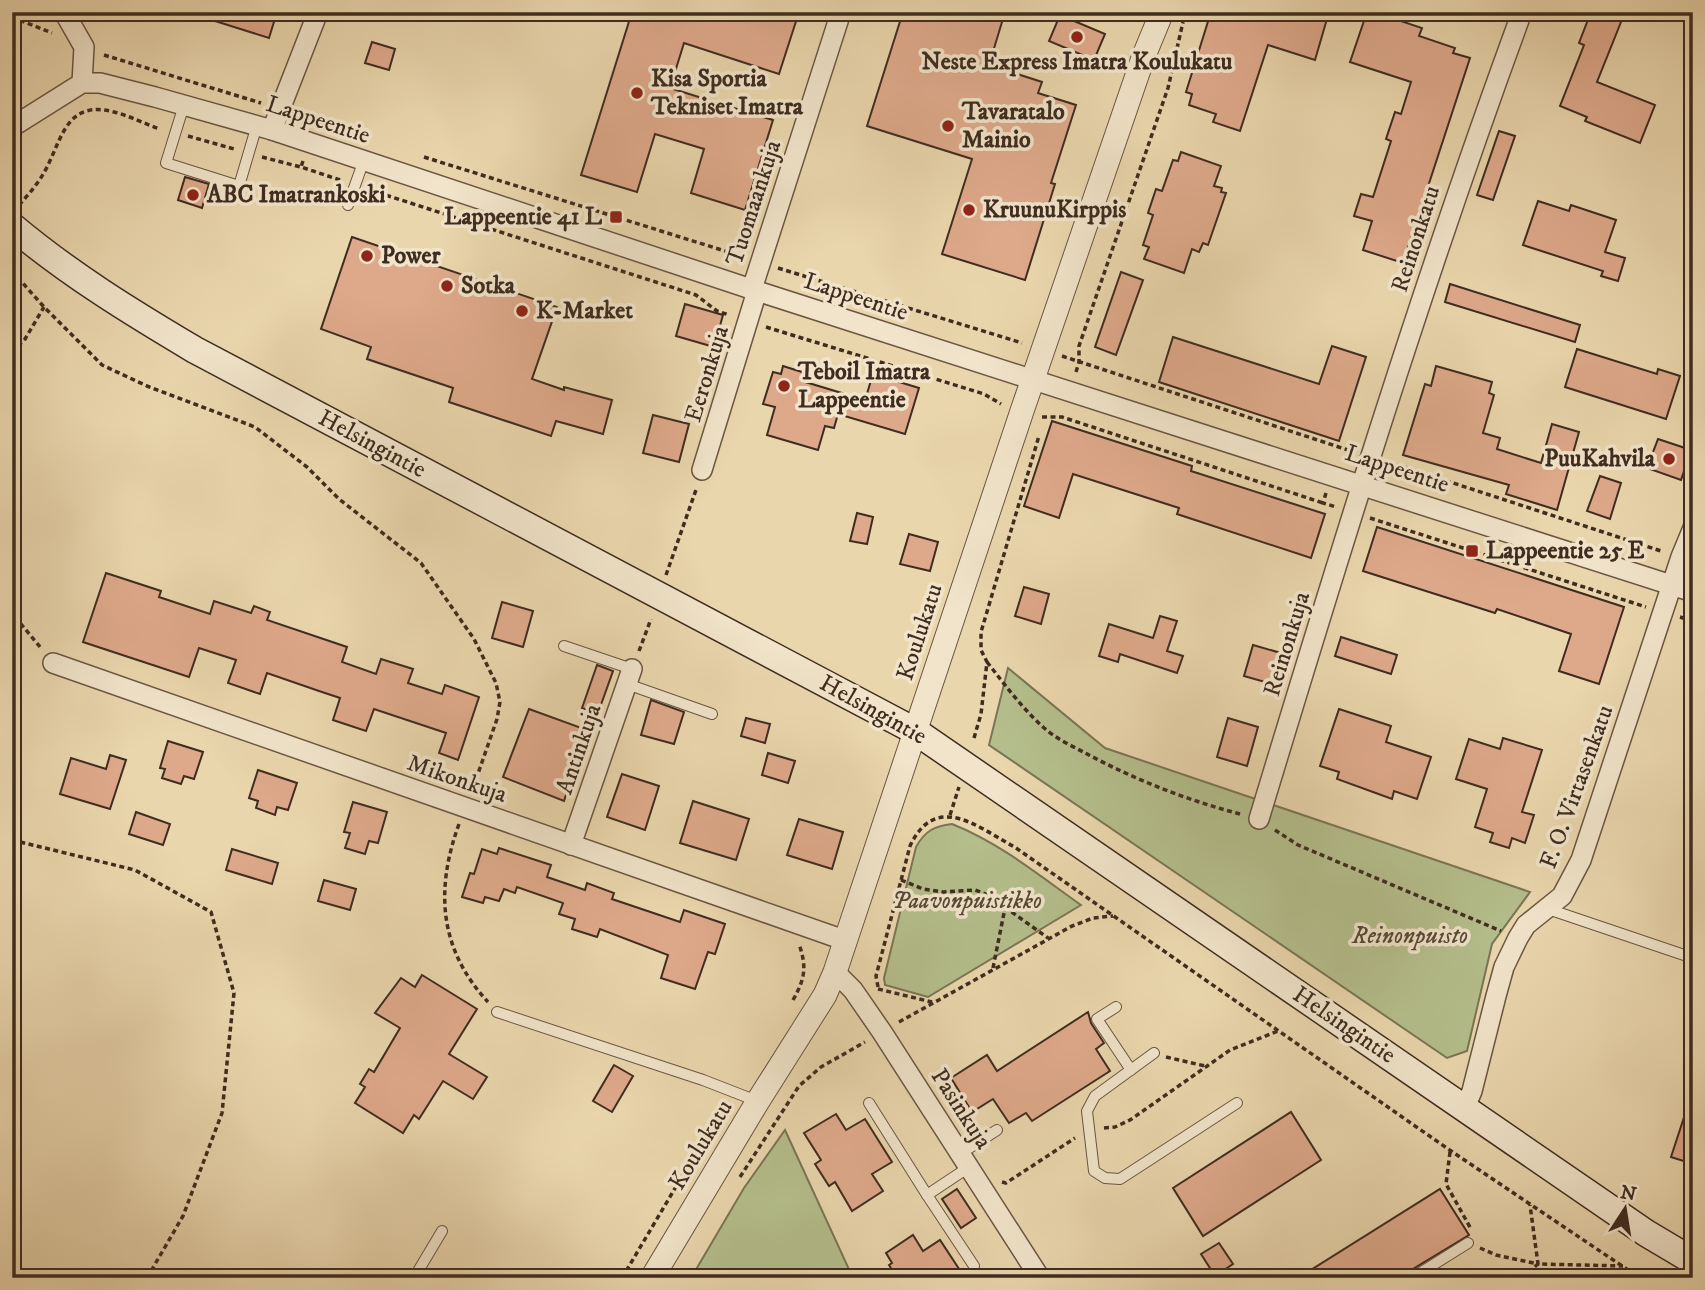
<svg xmlns="http://www.w3.org/2000/svg" width="1705" height="1290" font-family="'IM FELL DW Pica',serif">
<rect width="100%" height="100%" fill="#ead6ad"/>
<filter id="stains"><feTurbulence type="fractalNoise" baseFrequency=".00286" numOctaves="4"/><feColorMatrix values="0 0 0 0 .2 0 0 0 0 .09 0 0 0 0 .02 0 0 0 .5 -.17"/></filter>
<radialGradient id="worn" r=".72"><stop offset=".6" stop-color="#630" stop-opacity="0"/><stop offset="1" stop-color="#630" stop-opacity=".3"/></radialGradient>
<g fill="#b4be8c" stroke="#7a7556" stroke-width="2">
<polygon points="1008,668 1105,748 1530,892 1492,944 1467,1051 1447,1058 989,745"/>
<path d="M952,824C1000,843 1040,876 1081,905L928,997L885,985L884,978L916,847C925,831 934,826 952,824Z"/>
<polygon points="785,1130 853,1278 691,1278 744,1188"/>
</g>
<g fill="#dea98b" stroke="#3f2c20" stroke-width="2">
<polygon points="199,12 277,12 269,38 199,16"/>
<polygon points="632,12 799,12 779,74 684,43 670,88 773,120 745,210 691,193 704,149 655,134 637,192 581,175"/>
<polygon points="903,12 1005,12 989,65 1042,82 1038,93 1076,105 1051,183 1055,184 1025,280 942,254 972,159 867,126"/>
<polygon points="1218,12 1329,12 1315,60 1268,45 1240,131 1213,122 1216,114 1189,105 1192,94 1186,92 1210,15 1217,18"/>
<polygon points="1367,12 1374,12 1422,28 1419,36 1455,48 1453,53 1470,58 1403,263 1363,250 1372,221 1354,216 1361,194 1373,197 1391,141 1386,139 1395,112 1401,114 1411,82 1350,62"/>
<polygon points="1591,12 1625,12 1597,82 1655,105 1640,143 1585,121 1587,117 1560,106 1584,45 1579,43"/>
<polygon points="1060,15 1105,34 1094,60 1049,41"/>
<polygon points="372,42 395,49 389,70 365,63"/>
<polygon points="1499,131 1515,136 1493,200 1477,195"/>
<polygon points="1181,152 1221,166 1214,186 1222,188 1221,192 1226,193 1208,245 1203,243 1199,252 1192,249 1184,273 1144,259 1149,247 1143,245 1153,215 1148,213 1156,189 1162,191 1173,160 1178,161"/>
<polygon points="185,177 209,184 202,208 178,200"/>
<polygon points="1538,201 1569,211 1571,205 1616,220 1605,252 1625,258 1618,281 1601,276 1603,271 1523,245"/>
<polygon points="352,237 557,307 532,379 564,390 564,387 612,400 603,434 556,421 551,436 449,402 453,388 367,359 371,347 321,329"/>
<polygon points="1121,272 1143,280 1116,355 1095,347"/>
<polygon points="1450,284 1580,325 1575,342 1445,302"/>
<polygon points="685,304 723,315 714,347 676,336"/>
<polygon points="1173,337 1319,384 1332,346 1366,357 1339,441 1159,382"/>
<polygon points="1577,349 1657,374 1658,369 1680,376 1666,419 1565,387"/>
<polygon points="783,366 805,373 802,381 865,400 873,374 919,388 905,434 838,414 834,428 825,426 818,450 767,435 775,407 763,404 773,372 781,374"/>
<polygon points="1436,366 1492,382 1489,393 1494,395 1483,433 1500,438 1497,449 1541,463 1552,424 1579,432 1557,510 1506,494 1509,485 1403,455 1425,384 1431,386"/>
<polygon points="653,415 689,424 679,462 643,453"/>
<polygon points="1052,421 1192,466 1191,471 1325,514 1311,558 1177,514 1179,508 1073,474 1059,518 1024,506"/>
<polygon points="1658,439 1691,450 1681,480 1647,468"/>
<polygon points="1600,476 1621,483 1610,519 1587,511"/>
<polygon points="857,513 873,517 867,544 850,541"/>
<polygon points="1377,527 1624,607 1599,684 1559,671 1571,634 1497,609 1495,613 1363,571"/>
<polygon points="909,534 938,542 930,571 900,564"/>
<polygon points="106,573 161,591 159,597 210,614 214,601 251,613 254,606 270,612 267,620 347,647 342,662 376,674 381,659 413,669 408,683 442,694 445,685 479,697 458,760 439,753 446,733 374,709 366,731 333,720 340,698 319,691 267,673 260,694 228,683 236,660 199,648 189,677 83,642"/>
<polygon points="1024,587 1049,594 1041,624 1015,616"/>
<polygon points="502,602 533,611 523,647 492,638"/>
<polygon points="1160,616 1177,621 1167,651 1183,656 1177,673 1120,654 1118,662 1099,656 1109,624 1153,638"/>
<polygon points="1341,637 1397,655 1391,674 1335,656"/>
<polygon points="1253,645 1281,653 1272,684 1244,676"/>
<polygon points="597,665 613,671 598,713 582,708"/>
<polygon points="651,700 684,712 674,744 641,735"/>
<polygon points="529,709 587,730 564,801 503,777"/>
<polygon points="1339,709 1391,726 1386,742 1431,757 1417,799 1394,791 1392,799 1373,792 1337,779 1339,772 1320,766"/>
<polygon points="746,718 770,724 765,743 741,736"/>
<polygon points="1228,718 1258,727 1247,766 1217,757"/>
<polygon points="1503,738 1542,750 1522,812 1534,815 1525,843 1512,838 1509,848 1490,842 1493,833 1475,827 1487,789 1456,779 1469,739 1500,749"/>
<polygon points="168,741 203,752 194,779 184,776 181,784 162,778 165,769 160,768"/>
<polygon points="768,753 795,761 788,783 762,775"/>
<polygon points="110,755 126,760 110,809 60,794 71,758 106,769"/>
<polygon points="258,770 297,783 288,810 277,807 275,815 256,808 258,801 249,798"/>
<polygon points="622,774 659,786 645,830 607,817"/>
<polygon points="693,801 749,819 736,860 680,843"/>
<polygon points="353,802 387,812 378,843 369,841 365,854 345,848 350,833 344,832"/>
<polygon points="136,812 170,824 163,845 129,834"/>
<polygon points="799,819 843,832 832,869 787,855"/>
<polygon points="499,848 551,865 547,877 585,890 587,883 614,893 612,899 680,922 684,910 725,924 715,954 708,952 695,989 661,978 668,955 600,929 597,937 572,929 575,919 559,914 563,903 517,887 515,893 504,889 499,901 485,897 483,903 462,897 470,873 474,874 482,849 497,854"/>
<polygon points="232,849 278,863 272,884 226,870"/>
<polygon points="324,880 356,889 350,910 318,901"/>
<polygon points="422,975 477,1009 449,1054 487,1077 473,1099 443,1081 419,1119 414,1115 403,1133 355,1103 365,1087 360,1084 369,1069 374,1072 400,1028 375,1013 401,978 415,987"/>
<polygon points="1088,1012 1091,1023 1104,1043 1096,1049 1110,1071 1032,1121 1026,1113 1009,1123 993,1099 972,1112 951,1078 987,1055 997,1071"/>
<polygon points="614,1065 633,1076 612,1112 593,1101"/>
<polygon points="1689,1102 1693,1103 1693,1164 1671,1157"/>
<polygon points="1291,1112 1321,1160 1203,1236 1173,1188"/>
<polygon points="836,1114 846,1130 865,1119 892,1162 872,1174 883,1191 852,1211 835,1182 829,1186 815,1164 821,1160 804,1133"/>
<polygon points="957,1189 976,1218 961,1228 942,1199"/>
<polygon points="1440,1189 1469,1235 1408,1272 1405,1276 1402,1278 1298,1278"/>
<polygon points="913,1235 923,1251 940,1240 965,1278 897,1278 889,1265 892,1263 886,1253"/>
<polygon points="1219,1243 1233,1264 1215,1276 1201,1254"/>
</g>
<g fill="none" stroke-linecap="round" stroke-linejoin="round">
<defs>
<g id="service">
<polyline points="184,105 166,163 239,186 257,125"/>
<polyline points="348,205 364,160"/>
<polyline points="564,646 632,669"/>
<polyline points="627,684 712,714"/>
<polyline points="1548,909 1693,958"/>
<polyline points="1116,1007 1097,1019 1131,1070"/>
<polyline points="497,1012 703,1080 757,1101"/>
<polyline points="1154,1053 1095,1096 1087,1111 1094,1171 1105,1178 1120,1179 1237,1103"/>
<polyline points="869,1103 927,1195 969,1167"/>
<polyline points="960,1154 997,1130"/>
<polyline points="927,1195 974,1266"/>
<polyline points="414,1278 442,1231"/>
<polyline points="1412,1278 1468,1243"/>
</g>
<g id="minor">
<polyline points="64,12 84,47 82,83"/>
<polyline points="12,127 82,83 100,83 155,97 272,130 757,291 1693,592"/>
<polyline points="272,130 318,12"/>
<polyline points="752,289 841,12"/>
<polyline points="702,470 757,291"/>
<polyline points="53,663 844,940"/>
<path d="M1259,819C1341,548 1424,278 1522,12"/>
<polyline points="571,845 632,669"/>
<polyline points="835,972 853,990 882,1032 1040,1278"/>
<polyline points="1465,1108 1472,1091 1496,996 1504,967 1518,938 1526,925 1562,896 1581,860 1681,557 1693,528"/>
</g>
<polyline id="tertiary" points="652,1278 758,1101 825,995 835,972 1022,411 1143,58 1162,12"/>
<path id="secondary" d="M12,226C69,274 131,312 195,350L915,731L1646,1233L1693,1261"/>
</defs>
<use href="#service" stroke="#6a5643" stroke-width="12"/>
<use href="#minor" stroke="#6a5643" stroke-width="22"/>
<use href="#tertiary" stroke="#6a5643" stroke-width="25"/>
<use href="#secondary" stroke="#3f2c20" stroke-width="29"/>
<g stroke="#3f2c20" stroke-width="3.5" stroke-dasharray="5 3.5" stroke-linecap="butt">
<polyline points="12,17 52,33"/>
<polyline points="104,55 261,103"/>
<polyline points="188,136 234,149"/>
<polyline points="262,157 301,167"/>
<polyline points="424,157 741,256"/>
<polyline points="303,161 301,167 340,180"/>
<polyline points="370,190 696,295 717,311 729,315"/>
<path d="M19,205C30,193 41,180 48,165C63,134 69,100 114,112C130,116 145,124 160,129"/>
<polyline points="778,268 1022,343"/>
<polyline points="12,271 44,307 102,365 147,386 255,427 307,467 339,499 421,563 474,639 496,683 500,702 497,719 473,788"/>
<polyline points="766,327 984,394 1001,404"/>
<polyline points="12,352 25,339 44,307"/>
<polyline points="1062,356 1351,451"/>
<polyline points="1076,372 1079,362 1079,346 1168,88 1183,22"/>
<polyline points="1042,417 1062,417 1323,503"/>
<polyline points="1389,462 1661,551"/>
<polyline points="1326,493 1323,503 1336,507"/>
<polyline points="1370,518 1646,607"/>
<polyline points="666,575 697,487"/>
<polyline points="1680,617 1693,621"/>
<polyline points="12,622 21,624 41,648"/>
<polyline points="639,651 651,619"/>
<path d="M987,662C1005,685 1022,708 1043,727C1056,739 1074,747 1089,755C1138,781 1187,800 1240,814"/>
<polyline points="974,738 981,714 987,662 981,650 981,632 1039,436"/>
<polyline points="950,815 959,787"/>
<path d="M459,824C435,890 439,949 488,1002"/>
<polyline points="1275,830 1298,845 1501,931"/>
<polyline points="12,840 135,870 211,912 234,993 222,1113 183,1216 147,1278"/>
<polyline points="901,880 923,889 943,892 975,890 988,895 1048,938"/>
<polyline points="993,968 1005,908"/>
<path d="M878,987L876,976L910,846C936,791 978,827 1016,848L1451,1151L1640,1278"/>
<polyline points="878,989 932,1002"/>
<path d="M793,1000C805,979 807,967 799,944"/>
<polyline points="899,1022 1072,926 1093,918 1113,916"/>
<polyline points="1166,1057 1205,1066"/>
<polyline points="1104,1128 1115,1127 1130,1120 1230,1050 1278,1031"/>
<polyline points="1450,1152 1446,1184 1471,1229"/>
<polyline points="740,1177 799,1086 821,1067 865,1042"/>
<polyline points="1002,1182 1006,1183 1075,1138"/>
<polyline points="1480,1248 1496,1255 1538,1264 1530,1205"/>
<polyline points="622,1278 687,1168 693,1164"/>
<polyline points="1522,1278 1538,1264 1623,1266"/>
</g>
<use href="#service" stroke="#f1e4ca" stroke-width="10"/>
<use href="#minor" stroke="#f1e4ca" stroke-width="19"/>
<use href="#tertiary" stroke="#f1e4ca" stroke-width="23"/>
<use href="#secondary" stroke="#f1e4ca" stroke-width="26"/>
</g>
<g fill="#8f2418" stroke="#f1e4ca" stroke-width="2.5">
<circle cx="1077" cy="37" r="7"/>
<circle cx="637" cy="93" r="7"/>
<circle cx="948" cy="126" r="7"/>
<circle cx="193" cy="195" r="7"/>
<circle cx="969" cy="210" r="7"/>
<rect x="609" y="210" width="14" height="14" rx="3.5"/>
<circle cx="367" cy="256" r="7"/>
<circle cx="447" cy="286" r="7"/>
<circle cx="522" cy="311" r="7"/>
<circle cx="784" cy="386" r="7"/>
<circle cx="1669" cy="459" r="7"/>
<rect x="1465" y="544" width="14" height="14" rx="3.5"/>
</g>
<g text-anchor="middle" dominant-baseline="central" stroke-width="7" stroke-linejoin="round" paint-order="stroke">
<g font-size="24" font-weight="bold" fill="#3f2c20" stroke="#f1e4ca" text-anchor="start">
<text x="1077" y="62" text-anchor="middle">Neste Express Imatra Koulukatu</text>
<text x="651" y="79">Kisa Sportia<tspan x="651" dy="28">Tekniset Imatra</tspan></text>
<text x="962" y="112">Tavaratalo<tspan x="962" dy="28">Mainio</tspan></text>
<text x="207" y="195">ABC Imatrankoski</text>
<text x="983" y="210">KruunuKirppis</text>
<text x="602" y="217" text-anchor="end">Lappeentie 41 L</text>
<text x="381" y="256">Power</text>
<text x="461" y="286">Sotka</text>
<text x="536" y="311">K-Market</text>
<text x="798" y="372">Teboil Imatra<tspan x="798" dy="28">Lappeentie</tspan></text>
<text x="1655" y="459" text-anchor="end">PuuKahvila</text>
<text x="1486" y="551">Lappeentie 25 E</text>
</g>
<g font-size="24" fill="#3f2c20" stroke="#f1e4ca">
<text transform="translate(318 120) rotate(18)">Lappeentie</text>
<text transform="translate(754 203) rotate(-72)">Tuomaankuja</text>
<text transform="translate(1416 239) rotate(-72)">Reinonkatu</text>
<text transform="translate(856 297) rotate(18)">Lappeentie</text>
<text transform="translate(707 374) rotate(-73)">Eeronkuja</text>
<text transform="translate(372 444) rotate(28)">Helsingintie</text>
<text transform="translate(1397 469) rotate(18)">Lappeentie</text>
<text transform="translate(920 632) rotate(-72)">Koulukatu</text>
<text transform="translate(1287 644) rotate(-73)">Reinonkuja</text>
<text transform="translate(873 710) rotate(29)">Helsingintie</text>
<text transform="translate(579 749) rotate(-71)">Antinkuja</text>
<text transform="translate(457 779) rotate(19)">Mikonkuja</text>
<text transform="translate(1577 787) rotate(-70)">F. O. Virtasenkatu</text>
<text transform="translate(1344 1025) rotate(34)">Helsingintie</text>
<text transform="translate(961 1109) rotate(57)">Pasinkuja</text>
<text transform="translate(701 1145) rotate(-59)">Koulukatu</text>
</g>
<g font-size="24" font-style="italic" fill="#564936" stroke="#f1e4ca">
<text x="967" y="901">Paavonpuistikko</text>
<text x="1410" y="936">Reinonpuisto</text>
</g>
</g>
<rect width="1705" height="1290" fill="none" stroke="#ead6ad" stroke-width="42"/>
<rect x="14" y="14" width="1677" height="1262" fill="none" stroke="#3f2c20" stroke-width="3.5"/>
<rect x="21" y="21" width="1663" height="1248" fill="none" stroke="#3f2c20" stroke-width="2"/>
<g transform="translate(1625 1209) rotate(12)" stroke="#f1e4ca" stroke-width="5" paint-order="stroke">
<path d="M0-5L12 26L0 18L-12 26Z" fill="#3f2c20"/>
<text y="-10" font-size="19" font-weight="bold" text-anchor="middle" fill="#3f2c20">N</text>
</g>
<rect width="100%" height="100%" filter="url(#stains)"/>
<rect width="100%" height="100%" fill="url(#worn)"/>
</svg>
